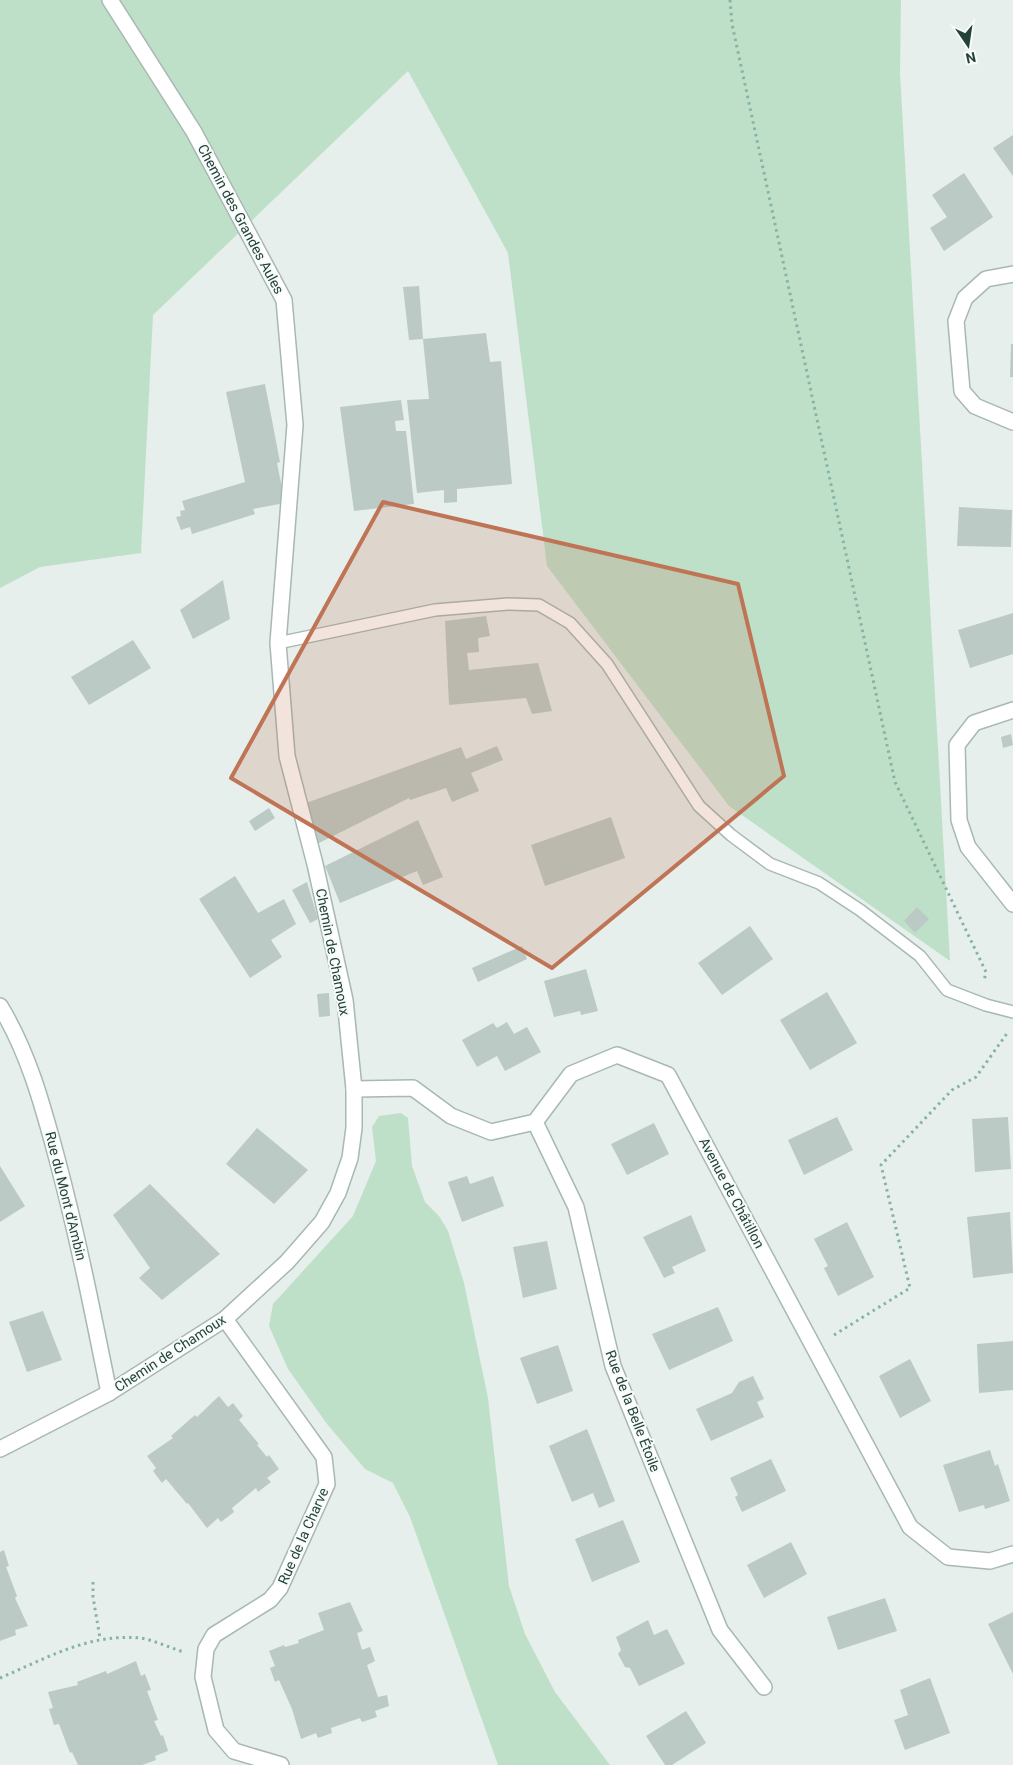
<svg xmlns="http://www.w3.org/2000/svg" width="1013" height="1765" font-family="Roboto,sans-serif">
<rect width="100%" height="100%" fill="#e6efeb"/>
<g fill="#bfe0c8">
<polygon points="0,0 901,0 900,73 950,961 729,806 547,566 508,253 408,71 153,315 141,553 40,567 0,588"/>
<polygon points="401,1113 408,1118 412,1166 425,1202 439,1216 448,1231 464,1283 488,1398 509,1586 525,1634 555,1692 610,1765 498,1765 410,1517 393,1483 365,1469 327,1424 288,1369 269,1326 273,1304 353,1216 376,1161 372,1127 379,1116"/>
</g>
<g fill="#bbcac4">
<polygon points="1013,135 1013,176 993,148"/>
<polygon points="964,173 993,217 944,251 930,228 947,217 932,195"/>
<polygon points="419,286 423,339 409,340 403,287"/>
<polygon points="486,333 490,362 501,361 512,484 457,489 457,502 444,503 444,490 417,493 407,400 429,399 423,339"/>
<polygon points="1011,344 1013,344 1013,377 1010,377"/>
<polygon points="265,384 280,462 277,463 285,503 253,509 255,514 192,534 190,527 181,530 176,517 181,516 180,511 185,510 182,501 245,482 226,392"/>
<polygon points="401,400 404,420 395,421 396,431 406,431 414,504 354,511 340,407"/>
<polygon points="959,507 1012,510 1011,547 957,546"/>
<polygon points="223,580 230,619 193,639 180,610"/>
<polygon points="1013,613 1013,654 970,668 958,630"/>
<polygon points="486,616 490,636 478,638 479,652 467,653 469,670 538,663 552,711 532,714 526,698 449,705 445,621"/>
<polygon points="133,640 151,668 89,705 71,677"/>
<polygon points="1011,734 1013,745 1003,748 1001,737"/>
<polygon points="497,746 503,760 471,773 479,791 452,802 446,788 410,800 409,798 317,844 306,803 461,747 466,759"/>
<polygon points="269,808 275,818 255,831 249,821"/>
<polygon points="611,817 625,858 545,886 531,845"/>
<polygon points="418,820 443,877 423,885 417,871 340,903 325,866"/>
<polygon points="235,876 258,913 284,899 296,924 271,940 282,957 250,978 199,899"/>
<polygon points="307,882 318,919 310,923 292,890"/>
<polygon points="917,907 929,919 915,933 904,921"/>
<polygon points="750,926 773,959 722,995 698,963"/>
<polygon points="522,946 527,959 478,982 472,968"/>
<polygon points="586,969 598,1011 581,1015 580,1011 554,1017 544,981"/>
<polygon points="827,992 857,1043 810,1070 780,1020"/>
<polygon points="329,993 330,1016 319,1017 317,994"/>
<polygon points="507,1022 514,1034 527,1027 541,1052 505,1071 497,1056 477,1067 462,1040 493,1023 497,1028"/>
<polygon points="837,1117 853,1150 804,1175 788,1140"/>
<polygon points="1008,1117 1011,1169 975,1172 972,1119"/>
<polygon points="654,1123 669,1154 627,1175 611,1144"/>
<polygon points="257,1128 308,1170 274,1204 226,1164"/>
<polygon points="0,1166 25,1206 0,1222"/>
<polygon points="467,1176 470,1184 493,1176 504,1206 462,1222 448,1182"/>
<polygon points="150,1184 220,1254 162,1300 139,1278 150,1268 113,1215"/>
<polygon points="1010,1212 1013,1273 973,1278 967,1217"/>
<polygon points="691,1215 706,1251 672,1267 675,1273 664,1278 643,1237"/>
<polygon points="847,1222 874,1277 838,1296 824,1268 828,1266 814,1239"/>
<polygon points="547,1241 557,1289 523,1298 513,1247"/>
<polygon points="718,1307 733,1341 669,1370 652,1334"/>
<polygon points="43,1311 62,1360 27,1372 9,1322"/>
<polygon points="1013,1341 1013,1390 979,1393 977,1344"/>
<polygon points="558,1345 573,1391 537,1404 520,1358"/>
<polygon points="910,1359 931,1401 900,1418 879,1376"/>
<polygon points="753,1376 764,1399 757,1402 764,1417 711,1441 696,1409 732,1393 739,1382"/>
<polygon points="219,1396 228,1407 233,1403 243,1416 239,1420 259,1444 257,1445 267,1457 269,1455 279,1469 267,1478 271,1482 258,1492 256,1488 232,1508 234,1512 221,1522 218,1518 207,1528 188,1503 187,1504 166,1479 162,1483 153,1471 156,1468 147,1456 173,1438 171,1436 195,1415 197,1417"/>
<polygon points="587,1429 615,1501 599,1508 593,1493 572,1502 549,1446"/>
<polygon points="990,1450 995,1466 998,1464 1010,1501 985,1509 984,1505 959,1512 943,1465"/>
<polygon points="771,1459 786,1491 742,1512 735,1497 738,1495 730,1478"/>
<polygon points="623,1520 640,1562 592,1582 575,1539"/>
<polygon points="791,1542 807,1574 764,1598 747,1565"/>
<polygon points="4,1550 9,1566 6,1567 17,1596 15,1598 28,1626 15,1630 16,1635 0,1641 0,1552"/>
<polygon points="885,1598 897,1631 838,1650 827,1617"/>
<polygon points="350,1602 363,1631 357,1633 362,1650 370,1647 375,1661 367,1665 378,1697 387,1695 389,1706 375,1711 377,1717 362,1722 360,1718 331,1728 332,1733 318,1738 316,1733 301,1739 292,1709 279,1680 275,1682 270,1668 275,1666 269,1651 284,1645 285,1647 299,1643 298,1640 324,1630 318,1613"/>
<polygon points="1013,1612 1013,1674 988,1624"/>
<polygon points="648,1620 654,1635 667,1629 685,1664 639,1686 630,1668 625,1667 618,1654 621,1650 616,1637"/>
<polygon points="136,1661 141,1676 145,1674 151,1690 147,1691 158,1720 154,1721 161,1736 163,1735 168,1751 155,1756 156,1760 142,1765 78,1765 72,1752 70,1753 59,1724 54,1725 49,1709 53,1708 48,1692 78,1685 77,1682 106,1671 107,1674"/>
<polygon points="930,1678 950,1733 905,1750 894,1720 908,1715 900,1690"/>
<polygon points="686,1711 706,1743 672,1765 665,1765 646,1736"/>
</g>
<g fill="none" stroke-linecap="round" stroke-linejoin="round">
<defs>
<polyline id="service" points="278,643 435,610 508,604 539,605 570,623 607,664 699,806 731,835 770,864 819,883 860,910 920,956 947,990 986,1005 1013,1012"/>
<g id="minor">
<polyline points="1013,274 986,279 965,298 956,321 962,391 975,406 1013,422"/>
<polyline points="1013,710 974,723 957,745 959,820 968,847 1013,904"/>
<path d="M0,1006C28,1052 42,1103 56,1155C77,1233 93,1313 109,1393"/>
<polyline points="354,1089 413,1088 451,1116 491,1132 535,1122 571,1074 617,1055 668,1075 910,1527 948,1557 990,1561 1013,1554"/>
<polyline points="535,1122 576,1207 613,1366 720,1630 764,1687"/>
<polyline points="225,1319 324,1457 327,1484 280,1588 270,1600 214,1635 206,1649 203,1677 216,1730 234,1751 281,1765"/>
<polyline points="0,1449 109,1393 225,1319 287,1262 322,1222 338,1193 350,1158 354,1128 354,1089 345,1000 315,864 287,756 278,643 295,425 284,300 194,132 110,0"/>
</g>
</defs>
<use href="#service" stroke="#a8b8b2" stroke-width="14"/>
<use href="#minor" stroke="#a8b8b2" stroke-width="18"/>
<g stroke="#86b3a5" stroke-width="3" stroke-dasharray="2.5 4" stroke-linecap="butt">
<polyline points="730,0 732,24 895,782 986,972 984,981"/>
<polyline points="834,1335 910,1288 881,1165 952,1090 976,1077 1008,1032"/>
<polyline points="93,1582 93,1597 100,1638"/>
<path d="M0,1678C45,1659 89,1633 140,1638C154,1640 170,1648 184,1652"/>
</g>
<use href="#service" stroke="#fff" stroke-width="11"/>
<use href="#minor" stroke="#fff" stroke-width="15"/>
</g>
<path fill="#c07456" fill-opacity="0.2" stroke="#c07456" stroke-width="4" stroke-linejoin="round" d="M383,502L738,584L784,776L552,968L231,778Z"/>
<g text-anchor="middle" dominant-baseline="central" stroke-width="4" stroke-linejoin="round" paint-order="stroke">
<g font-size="14" fill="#24423a" stroke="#f7fbf9">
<text transform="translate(241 219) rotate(62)">Chemin des Grandes Aules</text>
<text transform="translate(333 952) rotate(79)">Chemin de Chamoux</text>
<text transform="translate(732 1193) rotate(62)">Avenue de Châtillon</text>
<text transform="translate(66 1196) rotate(76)">Rue du Mont d'Ambin</text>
<text transform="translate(170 1353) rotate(-33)">Chemin de Chamoux</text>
<text transform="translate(633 1411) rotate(69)">Rue de la Belle Étoile</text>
<text transform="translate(303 1536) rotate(-66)">Rue de la Charve</text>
</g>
</g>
<g transform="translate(968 45) rotate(167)" stroke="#f7fbf9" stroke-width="4" paint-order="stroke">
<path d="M0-4L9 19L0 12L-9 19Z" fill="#24423a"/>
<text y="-8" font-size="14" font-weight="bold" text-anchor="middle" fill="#24423a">N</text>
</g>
</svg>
